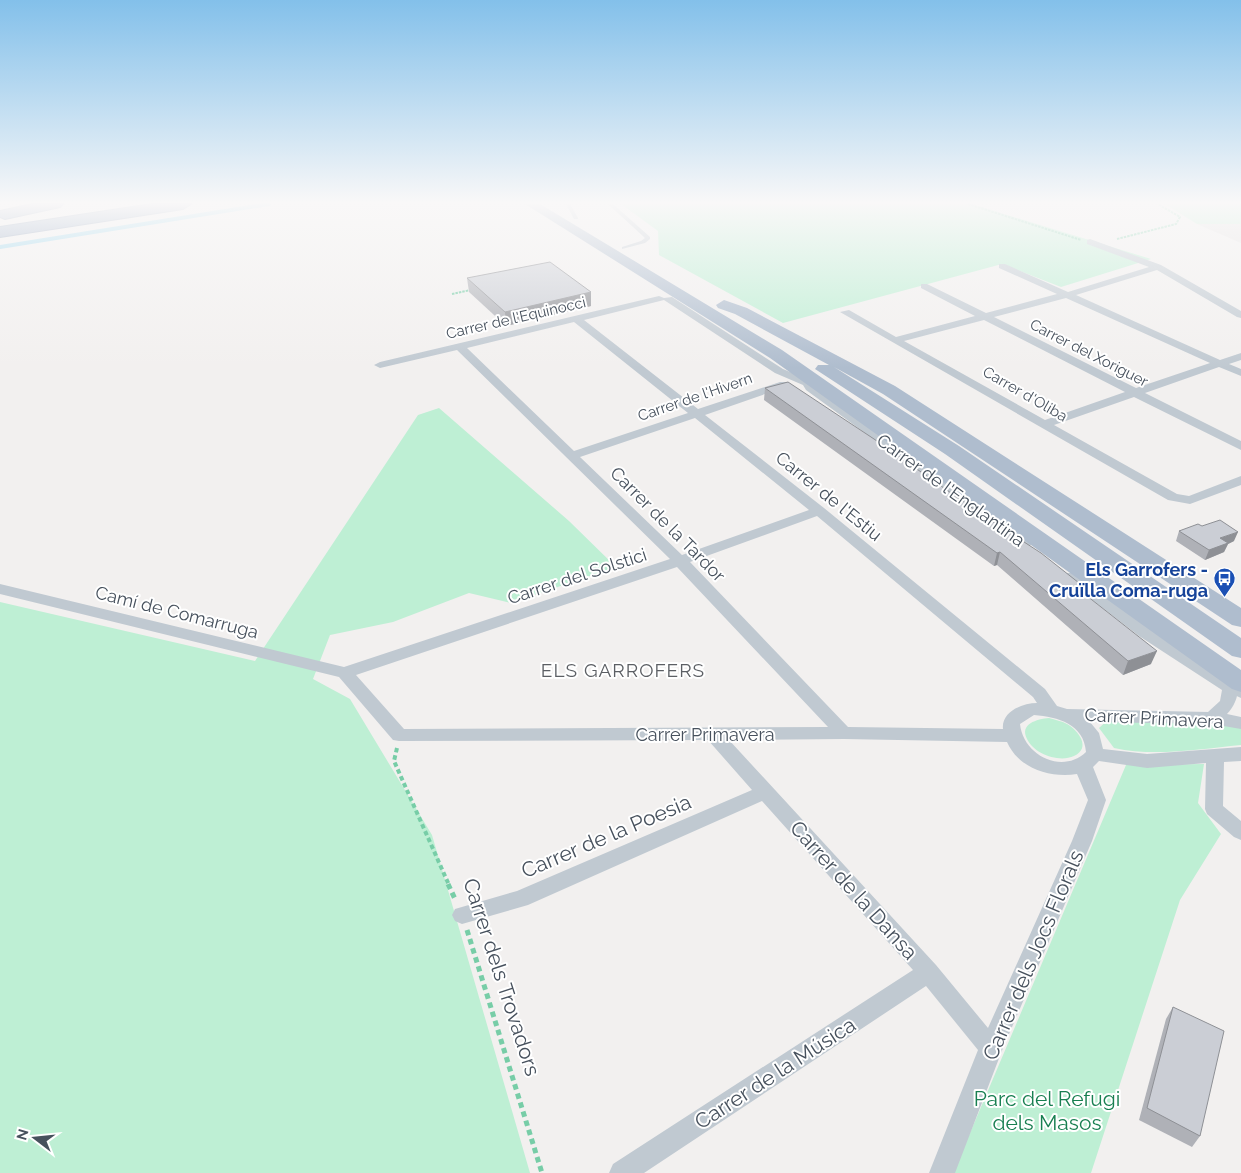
<svg xmlns="http://www.w3.org/2000/svg" width="1241" height="1173" font-family="Raleway,sans-serif">
<rect width="100%" height="100%" fill="#f2f0ef"/>
<polygon fill="#e3e1e1" points="1197,224 1241,224 1241,243"/>
<g fill="#beefd4">
<polygon points="621,204 972,204 1151,259 1061,287 1002,264 783,323 659,255 658,231"/>
<polygon points="1165,204 1241,204 1241,224 1197,224"/>
<polygon points="439,408 569,521 616,567 511,603 469,593 393,622 330,635 313,679 350,699 432,835 530,1173 0,1173 0,602 255,661 418,415"/>
<path d="M1049,718C1055,720 1062,721 1067,724C1078,730 1092,748 1074,756C1059,763 1034,754 1027,739C1019,724 1037,719 1049,718Z"/>
<path d="M1110,718L1241,727V745C1200,749 1155,757 1114,748L1099,728Z"/>
<polygon points="1204,764 1198,803 1221,834 1180,900 1091,1173 953,1173 1126,765"/>
</g>
<g fill="none" stroke-linecap="round" stroke-linejoin="round">
<polyline stroke="#8cd2ec" stroke-width="4" points="0,247 269,204"/>
<defs>
<g id="highway">
<polygon points="32,204 63,204 60,207 5,219 0,217 0,211"/>
<polygon points="152,204 191,204 183,209 0,237 0,227"/>
</g>
</defs>
<use href="#highway" stroke="#738aaa" stroke-width="2"/>
<g stroke="#77cda7" stroke-width="2" stroke-dasharray="2.5 1" stroke-linecap="butt">
<polyline points="968,204 1081,240"/>
<polyline points="1117,239 1176,224 1180,217 1158,204"/>
<polyline points="452,294 471,290"/>
</g>
<polyline stroke="#77cda7" stroke-width="4" stroke-dasharray="4.5 3" stroke-linecap="butt" points="397,748 394,761 449,885"/>
<g stroke="#77cda7" stroke-width="5" stroke-dasharray="5.5 4" stroke-linecap="butt">
<polyline points="448,884 456,901"/>
<polyline points="467,930 542,1173"/>
</g>
<g fill="#c0c9d1" fill-rule="evenodd">
<polygon points="566,204 570,204 578,218 578,219 574,219"/>
<polygon points="608,204 613,204 650,237 650,239 645,243 622,249 622,247 641,241 645,238"/>
<polygon points="1231,687 1241,691 1241,698 1228,692 1227,690 1228,688"/>
</g>
<g fill="#c0c9d1" fill-rule="evenodd">
<path d="M1090,239L1161,265L1241,311V318L1237,317L1157,270L1076,295L1220,360L1241,353V360L1229,364L1241,369V376L1219,367L1145,393L1241,441V450L1134,397L1054,425L1177,494L1189,496L1241,476V485L1190,504L1168,500L840,312L849,310L896,337L975,316L921,288V284H927L986,313L1057,294L999,268V264H1005L1068,292L1149,267L1087,244V240ZM1066,298L1210,363L1136,388L994,317ZM984,320L1125,392L1045,420L904,341Z"/>
<path d="M659,296L664,298L672,297L783,369L811,381L814,386L1030,540L1032,543L1030,546H1020L806,390L803,385L775,373L664,300L584,320L698,409L780,382H788V386L705,415L824,508L1045,689L1057,706L1067,709L1208,712L1220,701L1222,690L1139,636L1065,579L1063,576L1065,573H1075L1151,628L1222,673L1228,671L1234,673C1241,688 1238,702 1227,714L1241,717V729L1212,724L1090,722L1099,733L1103,749L1147,754L1241,747V761L1224,762L1223,806L1241,821V840L1234,837L1207,814L1205,809L1206,763L1147,768L1099,761L1093,767L1106,800L1092,841L1003,1048L955,1173H929L978,1050L926,986L644,1173H609L613,1164L913,970L762,801L528,905L462,924L455,921L452,915L455,909L517,891L752,790L708,740L399,741L393,740L339,677L0,594V584L344,667L670,559L457,350L380,368L374,365L380,362ZM574,322L688,413L574,451L467,348ZM695,418L809,510L682,555L580,457ZM817,516L1033,697L1037,703C1022,703 1001,712 1003,729L848,727L690,562ZM677,567L828,727L404,729L356,675ZM1034,715C1058,717 1084,724 1086,752C1062,775 1023,755 1020,724ZM844,739L1007,742C1019,769 1050,778 1077,774L1088,800L1072,841L988,1028L936,965L729,740Z"/>
</g>
<g fill="#afbdce" fill-rule="evenodd">
<polygon points="525,204 540,204 782,350 1241,670 1241,692 1232,689 770,358"/>
<polygon points="724,300 747,308 895,386 1241,608 1241,627 1232,625 883,394 834,367 959,446 1241,638 1241,658 1232,656 945,454 815,369 818,365 829,365 735,314 718,308 716,305"/>
</g>
<use href="#highway" fill="#889fbe" fill-rule="evenodd"/>
</g>
<g fill="#afb1b7">
<polygon points="467,278 591,292 591,306 506,326 469,292"/>
<polygon points="765,388 1091,599 1151,664 1123,675 997,565 994,566 764,400"/>
<polygon points="1179,531 1234,541 1228,544 1224,552 1205,560 1176,541"/>
<polygon points="1173,1007 1200,1136 1192,1147 1139,1120 1166,1019"/>
</g>
<g fill="#8e9095">
<polygon points="591,292 591,306 506,326 505,312"/>
<polygon points="1238,532 1234,541 1228,544 1224,552 1205,560 1209,550 1220,538"/>
<polygon points="1000,552 997,565 994,566 997,553"/>
<polygon points="1093,594 1088,607 1087,596"/>
<polygon points="1157,651 1151,664 1123,675 1128,661"/>
</g>
<g fill="#cbced5" stroke="#8e9095">
<polygon points="550,262 591,292 505,312 467,278"/>
<polygon points="788,382 874,439 981,514 1041,553 1093,594 1087,596 1157,651 1128,661 1000,552 997,553 765,388"/>
<polygon points="1220,520 1238,532 1220,538 1228,543 1209,550 1179,531 1198,524 1202,526"/>
<polygon points="1173,1007 1224,1031 1200,1136 1147,1108"/>
</g>
<linearGradient id="sky" x2="0" y2="1"><stop stop-color="#83c0ea"/><stop offset="0.55" stop-color="#f9f8f8"/><stop offset="1" stop-color="#f9f8f8" stop-opacity="0"/></linearGradient>
<rect width="1241" height="368" fill="url(#sky)"/>
<defs>
<symbol id="bus-pin" viewBox="-11 -11 22 30"><path d="M0 17L-7.5 6A9.5 9.5 0 1 1 7.5 6Z" fill="#1a4fb4" stroke="#fff"/><path d="M-5-6H5V4H4V6H2V4H-2V6H-4V4H-5ZM-3.5-4V0h7V-4ZM-3.5 1.2v1.5H-2V1.2ZM2 1.2v1.5H3.5V1.2Z" fill="#fff"/></symbol>
</defs>
<g fill-rule="evenodd">
<use href="#bus-pin" x="1212" y="566" width="25" height="34"/>
</g>
<g text-anchor="middle" dominant-baseline="central" stroke-width="4" stroke-linejoin="round" paint-order="stroke">
<g font-size="15" fill="#47515d" stroke="#fff">
<text transform="translate(516 318) rotate(-13)">Carrer de l'Equinocci</text>
<text transform="translate(1089 353) rotate(27)">Carrer del Xoriguer</text>
<text transform="translate(1025 394) rotate(30)">Carrer d'Oliba</text>
<text transform="translate(695 397) rotate(-19)">Carrer de l'Hivern</text>
</g>
<g font-size="18" fill="#47515d" stroke="#fff">
<text transform="translate(951 490) rotate(36)">Carrer de l'Englantina</text>
<text transform="translate(829 496) rotate(39)">Carrer de l'Estiu</text>
<text transform="translate(668 524) rotate(45)">Carrer de la Tardor</text>
<text transform="translate(577 576) rotate(-18)">Carrer del Solstici</text>
<text transform="translate(177 612) rotate(14)">Camí de Comarruga</text>
<text transform="translate(1154 718) rotate(3)">Carrer Primavera</text>
<text x="705" y="734">Carrer Primavera</text>
</g>
<g font-size="18" font-weight="bold" fill="#164399" stroke="#fff" text-anchor="end">
<text x="1208" y="569">Els Garrofers -<tspan x="1208" dy="21">Cruïlla Coma-ruga</tspan></text>
</g>
<g font-size="19" letter-spacing="1" fill="#5c5f64" stroke="#fff">
<text x="623" y="670">ELS GARROFERS</text>
</g>
<g font-size="21" fill="#47515d" stroke="#fff">
<text transform="translate(606 836) rotate(-23)">Carrer de la Poesia</text>
<text transform="translate(854 890) rotate(48)">Carrer de la Dansa</text>
<text transform="translate(1033 955) rotate(-67)">Carrer dels Jocs Florals</text>
<text transform="translate(502 977) rotate(72)">Carrer dels Trovadors</text>
<text transform="translate(775 1073) rotate(-33)">Carrer de la Música</text>
</g>
<g font-size="21" fill="#187f51" stroke="#fff">
<text x="1047" y="1098">Parc del Refugi<tspan x="1047" dy="24">dels Masos</tspan></text>
</g>
</g>
<g transform="translate(35 1138) rotate(286)" stroke="#ffffff" stroke-width="4" paint-order="stroke">
<path d="M0-4L9 19L0 12L-9 19Z" fill="#47515d"/>
<text y="-8" font-size="14" font-weight="bold" text-anchor="middle" fill="#47515d">N</text>
</g>
</svg>
